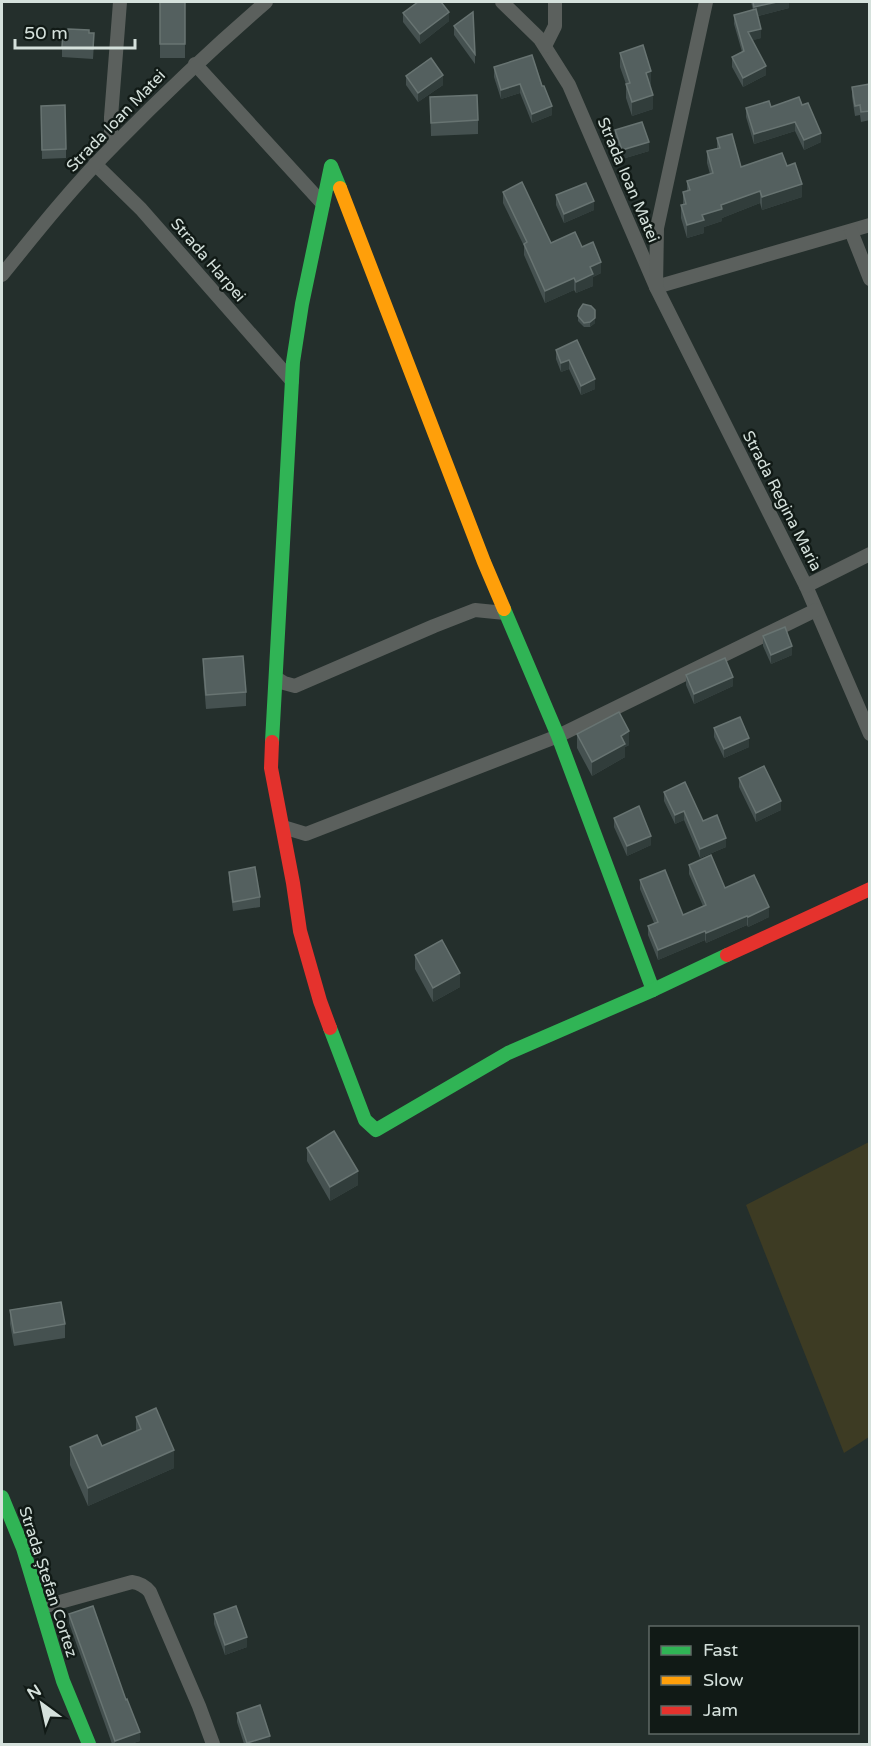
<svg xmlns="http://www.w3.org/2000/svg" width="871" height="1746" font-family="'Varela Round',sans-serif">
<rect width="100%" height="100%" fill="#242f2c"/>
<polygon fill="#3d3b23" points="869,1142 869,1437 844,1453 746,1205"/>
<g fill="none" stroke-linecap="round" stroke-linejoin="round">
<g stroke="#5b605d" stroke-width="14">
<polyline points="502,2 540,39 569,85 656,287 870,225"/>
<polyline points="706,2 657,228 656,287 806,586 870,734"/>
<polyline points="545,46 555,26 555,2"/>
<polyline points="195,64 323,204"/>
<polyline points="115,143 111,132 111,117 120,2"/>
<polyline points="95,164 141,209 292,381"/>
<polyline points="851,231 870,279"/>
<path d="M2,275C38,230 75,184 116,143C164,94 214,47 266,2"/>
<polyline points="806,586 870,554"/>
<polyline points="276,678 284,683 295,686 434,626 475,610 505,613"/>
<polyline points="283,827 306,834 558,736 816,610"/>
<path d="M42,1607L132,1582C140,1583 145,1586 150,1592L199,1706L213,1744"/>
</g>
<g stroke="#30b455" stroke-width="14">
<polyline points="504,609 558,736 653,990"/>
<polyline points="272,742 293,362 302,304 331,166 340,188"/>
<polyline points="330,1028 365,1120 376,1130 508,1053 653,990 727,955"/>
<polyline points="2,1497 23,1548 63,1681 89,1744"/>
</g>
<polyline stroke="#ff9f0a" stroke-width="14" points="340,188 484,562 504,609"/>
<g stroke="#e5322d" stroke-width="14">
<polyline points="272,742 271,768 293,883 300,931 320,1001 330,1028"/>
<polyline points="727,955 870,889"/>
</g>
</g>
<g fill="#455150">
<rect x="160" y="2" width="25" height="56"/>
<polygon points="751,2 789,2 789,8 758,16 761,38 752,40 766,75 743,87 732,67 732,57 742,52 734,24 734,15 753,10"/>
<polygon points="403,13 449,21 420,44 403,22"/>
<polygon points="454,26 475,54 475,64 454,35"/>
<polygon points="94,42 93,59 62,57 62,47"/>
<polygon points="620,53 651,85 650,85 653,109 632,116 626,98 626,84 620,67"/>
<polygon points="532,55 552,115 532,123 520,93 501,99 494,77 494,67"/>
<polygon points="406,76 443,85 418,102 406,85"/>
<polygon points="870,84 870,120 861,122 860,115 855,116 852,97 852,87"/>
<polygon points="430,97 478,120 478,134 431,136"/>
<polygon points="799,97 821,142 804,150 795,131 754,144 746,117 746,108 771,107"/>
<polygon points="41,106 66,149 66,158 42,159"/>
<polygon points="615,130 649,151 622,159 615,139"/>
<polygon points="717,138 741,167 787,166 802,197 762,210 760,203 722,218 722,221 704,227 704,233 687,238 681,218 681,205 683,205 683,192 687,191 687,181 710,174 707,163 707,151 717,148"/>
<polygon points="503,192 551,243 582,247 601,273 593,277 593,286 576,293 574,290 545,303 524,255 524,246 503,203"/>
<polygon points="556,195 594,210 564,223 556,205"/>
<polygon points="595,310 595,323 590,327 584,327 578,321 578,316"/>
<polygon points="577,340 595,389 581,395 569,369 561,372 556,359 556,350"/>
<polygon points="763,636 792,655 771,664 763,646"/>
<polygon points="203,659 246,692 246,706 206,709 203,673"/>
<polygon points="686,675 733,686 694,704 686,685"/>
<polygon points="714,728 749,747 724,758 714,737"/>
<polygon points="577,734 629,745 625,747 625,757 592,776 577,748"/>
<polygon points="739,778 781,810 756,822 739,787"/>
<polygon points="664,792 703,821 726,847 700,858 684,820 675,824 664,801"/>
<polygon points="614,818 651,845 627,856 614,827"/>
<polygon points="689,865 769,917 748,927 747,925 706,943 705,940 658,960 648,935 648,926 654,923 640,889 640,880 683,915 703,906 689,874"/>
<polygon points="229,872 260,897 260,907 233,911 229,881"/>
<polygon points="415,955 460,987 433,1002 415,969"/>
<polygon points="307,1148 358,1185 330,1201 307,1161"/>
<polygon points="10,1310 65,1324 65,1338 14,1346 10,1324"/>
<polygon points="136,1417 174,1468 88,1506 70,1465 70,1447 102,1446 136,1432"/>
<polygon points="69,1614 126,1700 140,1741 130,1744 112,1744 69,1623"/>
<polygon points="214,1614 247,1647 225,1655 214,1624"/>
<polygon points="237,1713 270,1744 244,1744 237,1722"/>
</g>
<g fill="#313d3b">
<polygon points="777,2 789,2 789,8 754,17 754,7"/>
<polygon points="449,12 449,21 420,44 420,34"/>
<polygon points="761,29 761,38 748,42 748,32"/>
<polygon points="766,66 766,75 743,87 743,78"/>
<polygon points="651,71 651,85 646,86 646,73"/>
<polygon points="443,75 443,85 418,102 418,93"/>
<polygon points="520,84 520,93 501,99 501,90"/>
<polygon points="653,95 653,109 632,116 632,102"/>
<polygon points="552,106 552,115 532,123 532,114"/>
<polygon points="795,122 795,131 754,144 754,134"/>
<polygon points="821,133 821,142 804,150 804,140"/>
<polygon points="649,142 649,151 622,159 622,150"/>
<polygon points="802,184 802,197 762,210 762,197"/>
<polygon points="760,191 760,203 722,218 722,221 704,227 704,233 687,238 687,225 702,215 721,205"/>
<polygon points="594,201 594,210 564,223 564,214"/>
<polygon points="601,262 601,273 593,277 593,286 576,293 576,282 590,267"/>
<polygon points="574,278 574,290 545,303 545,291"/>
<polygon points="595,318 595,323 590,327 590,322"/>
<polygon points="569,360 569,369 561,372 561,363"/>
<polygon points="595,379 595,389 581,395 581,386"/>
<polygon points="792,646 792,655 771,664 771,655"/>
<polygon points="733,677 733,686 694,704 694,694"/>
<polygon points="629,731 629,745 625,747 625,757 592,776 592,762 621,736"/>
<polygon points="749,738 749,747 724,758 724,749"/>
<polygon points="781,801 781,810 756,822 756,813"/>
<polygon points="684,811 684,820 675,824 675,815"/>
<polygon points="651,836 651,845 627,856 627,846"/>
<polygon points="726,838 726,847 700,858 700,849"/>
<polygon points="769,907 769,917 748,927 748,917"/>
<polygon points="747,916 747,925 706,943 706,933"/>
<polygon points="705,931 705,940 658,960 658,950"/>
<polygon points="460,973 460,987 433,1002 433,988"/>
<polygon points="358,1171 358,1185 330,1201 330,1187"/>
<polygon points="174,1450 174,1468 88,1506 88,1488"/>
<polygon points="247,1637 247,1647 225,1655 225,1645"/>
<polygon points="140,1732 140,1741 130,1744 115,1744 115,1741"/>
<polygon points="270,1736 270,1744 247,1744 247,1743"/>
</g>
<g fill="#54605f" stroke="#687472" stroke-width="1.5">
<rect x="160" y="2" width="25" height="42"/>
<polygon points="418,2 441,2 449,12 420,34 403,13"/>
<polygon points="753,2 777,2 754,7"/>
<polygon points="756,9 761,29 748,32 766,66 743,78 732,57 744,51 734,15"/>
<polygon points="473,12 475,54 454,26"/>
<polygon points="68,29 89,30 89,33 94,33 93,49 62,47 63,32 68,32"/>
<polygon points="643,45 651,71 646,73 653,95 632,102 626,84 630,83 620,53"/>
<polygon points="532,55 542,86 544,86 552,106 532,114 520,84 501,90 494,67"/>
<polygon points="431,58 443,75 418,93 406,76"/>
<polygon points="870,84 870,111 861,112 860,105 855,106 852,87"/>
<polygon points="477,95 478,120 431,123 430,97"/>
<polygon points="799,97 802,105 808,103 821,133 804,140 795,122 754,134 746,108 769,101 771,107"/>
<polygon points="65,105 66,149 42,150 41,106"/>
<polygon points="642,122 649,142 622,150 615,130"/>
<polygon points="732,134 741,167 782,153 787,166 795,163 802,184 762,197 760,191 721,205 722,209 702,215 704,220 687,225 681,205 686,204 683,192 690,190 687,181 713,173 707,151 720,148 717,138"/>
<polygon points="522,182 551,243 575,232 582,247 593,242 601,262 590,267 593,274 576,282 574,278 545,291 524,244 527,242 503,192"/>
<polygon points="586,183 594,201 564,214 556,195"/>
<polygon points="583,304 591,306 595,310 595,318 590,322 584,323 578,316 579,310"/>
<polygon points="577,340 595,379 581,386 569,360 561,363 556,350"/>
<polygon points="785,627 792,646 771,655 763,636"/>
<polygon points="243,656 246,692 206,695 203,659"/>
<polygon points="725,658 733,677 694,694 686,675"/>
<polygon points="619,712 629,731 621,736 625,744 592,762 577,734"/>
<polygon points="740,717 749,738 724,749 714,728"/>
<polygon points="764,766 781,801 756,813 739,778"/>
<polygon points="685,782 703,821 717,815 726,838 700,849 684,811 675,815 664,792"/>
<polygon points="639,806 651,836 627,846 614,818"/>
<polygon points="711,855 725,888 754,875 769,907 748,917 747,916 706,933 705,931 658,950 648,926 658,922 640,880 665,870 683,915 706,905 689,865"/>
<polygon points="255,867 260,897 233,902 229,872"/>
<polygon points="442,940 460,973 433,988 415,955"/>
<polygon points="334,1131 358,1171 330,1187 307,1148"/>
<polygon points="61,1302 65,1324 14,1333 10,1310"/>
<polygon points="156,1408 174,1450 88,1488 70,1447 97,1435 102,1446 141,1429 136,1417"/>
<polygon points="93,1606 126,1700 127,1699 140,1732 115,1741 69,1614"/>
<polygon points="236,1606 247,1637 225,1645 214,1614"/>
<polygon points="260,1705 270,1736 247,1743 237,1713"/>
</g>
<g text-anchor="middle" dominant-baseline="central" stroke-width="5" stroke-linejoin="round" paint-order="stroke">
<g font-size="16" fill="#d5e1dc" stroke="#111a16">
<text transform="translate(116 121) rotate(-46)">Strada Ioan Matei</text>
<text transform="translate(628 180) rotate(67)">Strada Ioan Matei</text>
<text transform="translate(208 260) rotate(49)">Strada Harpei</text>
<text transform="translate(782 501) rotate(63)">Strada Regina Maria</text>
<text transform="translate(48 1582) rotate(72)">Strada Ștefan Cortez</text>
</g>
</g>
<rect width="871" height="1746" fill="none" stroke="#d5e1dc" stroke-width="6"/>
<rect x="649" y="1626" width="210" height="108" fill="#111a16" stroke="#5f6a65" stroke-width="1.5"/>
<rect x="661" y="1646" width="30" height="9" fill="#30b455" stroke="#5f6a65" stroke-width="1.5"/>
<text x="703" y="1656" font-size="18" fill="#d5e1dc">Fast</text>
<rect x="661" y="1676" width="30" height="9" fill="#ff9f0a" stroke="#5f6a65" stroke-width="1.5"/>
<text x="703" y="1686" font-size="18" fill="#d5e1dc">Slow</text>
<rect x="661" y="1706" width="30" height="9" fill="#e5322d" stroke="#5f6a65" stroke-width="1.5"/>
<text x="703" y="1716" font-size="18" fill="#d5e1dc">Jam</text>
<g transform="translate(42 1704) rotate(327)" stroke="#111a16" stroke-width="4.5" paint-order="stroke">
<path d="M0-4.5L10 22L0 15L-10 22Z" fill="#d5e1dc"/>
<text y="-9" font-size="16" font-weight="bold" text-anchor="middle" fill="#d5e1dc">N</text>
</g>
<path d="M15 39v9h120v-9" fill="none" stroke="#d5e1dc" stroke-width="3"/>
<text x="24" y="39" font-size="18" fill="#d5e1dc" stroke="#111a16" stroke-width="4.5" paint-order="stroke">50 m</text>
</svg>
